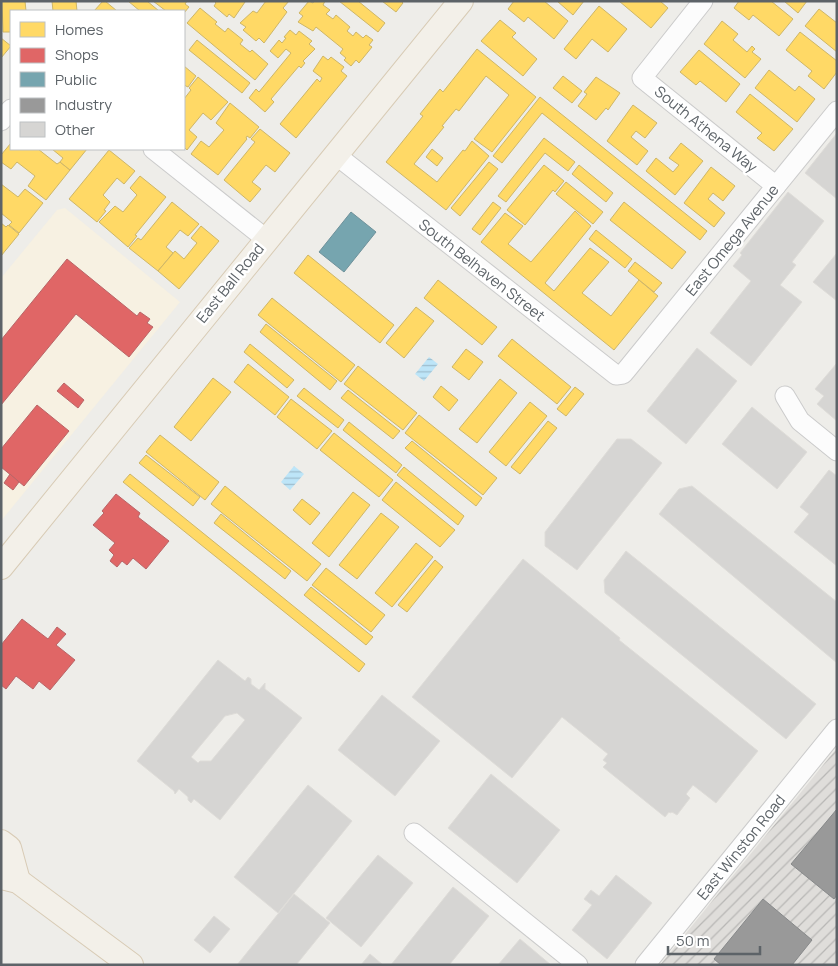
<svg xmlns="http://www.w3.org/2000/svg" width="838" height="966" font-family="Manrope,sans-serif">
<defs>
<pattern id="industrial-furrows" width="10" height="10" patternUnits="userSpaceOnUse" patternTransform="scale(1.25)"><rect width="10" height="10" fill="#dfddda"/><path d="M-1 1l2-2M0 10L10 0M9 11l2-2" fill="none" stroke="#b8b7b5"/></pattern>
<pattern id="water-rules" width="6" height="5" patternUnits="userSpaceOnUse" patternTransform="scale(1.25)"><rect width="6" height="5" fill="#bde5f8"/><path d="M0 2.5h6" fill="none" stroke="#9dbdcd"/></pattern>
</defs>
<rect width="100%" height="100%" fill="#eeede9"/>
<polygon fill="#f7f1e2" points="65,208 180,302 1,521 1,278 57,210"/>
<polygon fill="url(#industrial-furrows)" points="837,748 837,965 660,965"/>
<g fill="url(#water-rules)">
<polygon points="429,357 438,364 424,381 415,374"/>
<polygon points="294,466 304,474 290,490 281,482"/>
</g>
<g fill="#ffd966" stroke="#ceb667">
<polygon points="2,1 25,1 26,11 11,11 11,32 3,32"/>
<polygon points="52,1 76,1 77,11 53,11"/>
<polygon points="103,1 105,1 117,11 94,11"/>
<polygon points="128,1 147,1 159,11 140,11"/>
<polygon points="153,1 187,1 185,4 189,7 184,13 184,11 166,11"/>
<polygon points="214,1 244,1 245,2 234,18 229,14 227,17 214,6 216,3"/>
<polygon points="266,1 289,1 283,8 287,12 264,43 259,38 256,41 243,30 246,27 240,23 253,11 257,13"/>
<polygon points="309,1 313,3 314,1 325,1 323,5 330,10 326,14 333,19 336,15 350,27 347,31 353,36 356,32 363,38 366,35 373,40 369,45 372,47 359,63 356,60 351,66 344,60 346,58 340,53 343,49 316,27 313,31 298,22 303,16 299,13"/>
<polygon points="339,1 358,1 385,23 378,32"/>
<polygon points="382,1 401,1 403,3 396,12"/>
<polygon points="514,1 544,1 568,21 554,39 528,17 524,22 508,9"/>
<polygon points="557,1 584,1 573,15"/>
<polygon points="619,1 660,1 668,8 651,28"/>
<polygon points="739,1 771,1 793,19 779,36 753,15 749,20 734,8"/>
<polygon points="784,1 807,1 798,13"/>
<polygon points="599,6 627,29 608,52 592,39 576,59 564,49"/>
<polygon points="200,8 217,22 215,24 225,32 228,28 243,40 240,44 250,52 252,50 268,64 255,80 187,23"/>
<polygon points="819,9 837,23 837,52 805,26"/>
<polygon points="500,20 516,33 512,37 537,59 523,76 481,41"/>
<polygon points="722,21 738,34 733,40 747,52 752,46 755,49 752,52 761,59 745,78 704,44"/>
<polygon points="290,30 296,35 299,31 312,41 309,44 315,49 303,61 305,63 301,68 299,66 271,99 274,102 265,112 249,98 256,89 259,92 291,53 286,49 278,58 270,51 279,40 282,43 286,38 284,37"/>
<polygon points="800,32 837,61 837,72 824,89 808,76 812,71 786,50"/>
<polygon points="1,38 11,46 1,58"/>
<polygon points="197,40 250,83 242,93 189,50"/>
<polygon points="477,49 536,97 492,152 474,139 509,95 486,76 459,111 456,109 442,126 444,127 414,164 437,182 463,150 465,151 472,141 489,156 446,210 386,162 423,116 420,114 440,89 443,92"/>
<polygon points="699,50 740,84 726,102 700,81 696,85 680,72"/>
<polygon points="323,56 328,60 331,57 344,67 341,71 347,76 296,138 280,124 317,79 320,82 322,78 313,71"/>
<polygon points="184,66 196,76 188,87 184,85"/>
<polygon points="769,70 795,91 799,86 815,99 797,122 755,88"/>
<polygon points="563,76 582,91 572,103 553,88"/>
<polygon points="198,77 228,102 211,120 203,113 189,130 197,137 187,150 184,147 184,99 191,90 189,88"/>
<polygon points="596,77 620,93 608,110 606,108 596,120 578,106 587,94 584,92"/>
<polygon points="750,94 793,129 774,151 757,138 762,133 736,112"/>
<polygon points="540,97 707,231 700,240 542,113 502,163 493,156"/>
<polygon points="230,103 259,127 250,138 247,136 246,138 247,139 218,175 191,154 201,141 209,147 224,130 216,123"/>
<polygon points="633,105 657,123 645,138 636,131 631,137 648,151 637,165 607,141"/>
<polygon points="260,129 290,153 275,172 266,165 252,182 261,189 250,202 224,180 255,142 251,139"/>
<polygon points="544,138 575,162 568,171 545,153 506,202 498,196"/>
<polygon points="11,143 11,149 38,149 57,164 60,162 70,170 46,200 28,186 35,176 17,162 11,169 1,162 1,155"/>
<polygon points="681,143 703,161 675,195 646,171 656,158 673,172 679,165 669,158"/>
<polygon points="52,149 87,149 70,170 60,162 63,158"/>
<polygon points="432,149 443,158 437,166 426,157"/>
<polygon points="109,150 135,171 124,184 117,178 103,195 110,202 104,210 106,211 97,222 69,199"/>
<polygon points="489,162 498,169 460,216 451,208"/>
<polygon points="544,165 564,181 555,192 553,190 525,225 507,210"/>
<polygon points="579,165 613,193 606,202 572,174"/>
<polygon points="711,167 735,186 723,201 713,193 708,199 725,213 714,227 684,203"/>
<polygon points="140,176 166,197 135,235 137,236 128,247 99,222 115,206 123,212 137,195 130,188"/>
<polygon points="566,182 603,212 593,224 556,194"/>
<polygon points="1,184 18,197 25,189 43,203 19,233 9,225 12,222 1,213"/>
<polygon points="172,202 199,224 188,236 180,230 166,247 173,253 158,271 129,248 138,238 141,240"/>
<polygon points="493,202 501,208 480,235 472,229"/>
<polygon points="624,202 686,252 672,269 610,220"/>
<polygon points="575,211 591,226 545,283 554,291 590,248 609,262 582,293 611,316 639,280 658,296 614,350 481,242 505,213 523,226 508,244 531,262"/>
<polygon points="1,223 6,227 8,225 19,234 1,256"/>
<polygon points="201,226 219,241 179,289 158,271 175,251 184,259 197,243 191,238"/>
<polygon points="596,230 632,259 625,268 589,239"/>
<polygon points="308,255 394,325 380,343 294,273"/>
<polygon points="635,262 662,283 654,292 628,271"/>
<polygon points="438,280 497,327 482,345 424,298"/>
<polygon points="272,298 355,365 341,382 258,315"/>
<polygon points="416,307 434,321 404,358 386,343"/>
<polygon points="266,324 337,381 330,390 260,332"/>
<polygon points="512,339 571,387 557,404 498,356"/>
<polygon points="250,344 294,380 287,388 244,352"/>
<polygon points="466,349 483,362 469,380 452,367"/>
<polygon points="248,364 289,397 275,415 234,382"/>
<polygon points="358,366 417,413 403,430 344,384"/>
<polygon points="213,378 231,392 191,441 174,427"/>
<polygon points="500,379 517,393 477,443 459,429"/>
<polygon points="441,386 458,400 449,411 433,397"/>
<polygon points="575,387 584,394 566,416 557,409"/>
<polygon points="304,388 344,420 338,428 297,396"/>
<polygon points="348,390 400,431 393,439 341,398"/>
<polygon points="291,399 332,431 317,449 277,417"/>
<polygon points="530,402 547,416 506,466 489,452"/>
<polygon points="419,415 497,478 483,495 405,433"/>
<polygon points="548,421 557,428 520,474 511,467"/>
<polygon points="349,422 402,465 396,473 343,430"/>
<polygon points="334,433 393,480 379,497 320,450"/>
<polygon points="160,435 219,482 205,500 146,452"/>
<polygon points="412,441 482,498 476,506 405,448"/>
<polygon points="146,455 200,497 193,506 139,463"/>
<polygon points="404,467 464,516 458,525 397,475"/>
<polygon points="130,474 365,664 359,672 123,482"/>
<polygon points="396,482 455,530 440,547 382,500"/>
<polygon points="225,486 321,564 307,581 211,504"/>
<polygon points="353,492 370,505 329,557 312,543"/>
<polygon points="302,499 320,513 310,525 293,510"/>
<polygon points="381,513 399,527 357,579 339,565"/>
<polygon points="221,514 291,571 285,579 214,523"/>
<polygon points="416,543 433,557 392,607 375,593"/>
<polygon points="435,560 443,567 407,612 398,605"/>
<polygon points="326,568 385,615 371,632 312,585"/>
<polygon points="311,587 373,637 366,645 304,595"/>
</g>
<g fill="#e06666" stroke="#b96567">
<polygon points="67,259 137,316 140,312 150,319 147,323 153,327 129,357 76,314 1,405 1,340"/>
<polygon points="64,383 84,400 78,408 57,391"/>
<polygon points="37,405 69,431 24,486 1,467 1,449"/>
<polygon points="10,474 19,482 13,490 4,483"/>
<polygon points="116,494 140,513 138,517 169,541 146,569 133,558 127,565 122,561 117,567 110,561 114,555 109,550 115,543 93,525 104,513 102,511"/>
<polygon points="22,619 48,639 57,627 66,634 56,645 75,660 50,690 39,681 33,689 16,676 6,689 1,685 1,645"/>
</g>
<polygon fill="#76a5af" stroke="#6e919a" points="351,212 376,232 344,272 319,252"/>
<g fill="#999" stroke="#87898a">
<polygon points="837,809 837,895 834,899 791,864"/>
<polygon points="763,899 812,940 792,965 721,965 714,959"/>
</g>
<g fill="#d6d5d3" stroke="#dedcd8" fill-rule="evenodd">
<polygon points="837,133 837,199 805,173"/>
<polygon points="788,192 824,221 792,262 796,265 780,285 802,302 751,366 710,333 751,281 733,266 742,255 740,253"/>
<polygon points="837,253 837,301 813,282"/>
<polygon points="697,348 737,381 686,444 647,411"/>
<polygon points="837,363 837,421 817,404 824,396 815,389"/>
<polygon points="752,407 807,452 777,489 722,444"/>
<polygon points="617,439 631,439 662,463 577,570 545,546 545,532"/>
<polygon points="829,470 837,476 837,566 794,532 809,514 800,507"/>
<polygon points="692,486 837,602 837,663 659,514 679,489"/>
<polygon points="626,551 816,704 786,739 605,593 604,580"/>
<polygon points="523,559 620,638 619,640 758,751 716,803 693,785 686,794 690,798 677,815 672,812 670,813 669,812 665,817 603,767 607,763 603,760 608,754 562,717 512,778 412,697"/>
<path d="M218,660L245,681L248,677L251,679V684L259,690L265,683V689L302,718L220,820L194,799L191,803L188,800V797L179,789L175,794L174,791L137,761ZM237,713L245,720L211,761H200L198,763L191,757L225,716Z"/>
<polygon points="382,695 440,741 395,796 338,750"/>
<polygon points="491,774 560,830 517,883 448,828"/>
<polygon points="308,785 352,821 278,913 234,877"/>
<polygon points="378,855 413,883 361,947 326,918"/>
<polygon points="616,875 652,903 607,959 572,930 592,905 584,899 591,890 599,896"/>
<polygon points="453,887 489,916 449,965 391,965"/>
<polygon points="294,894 330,923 296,965 237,965"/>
<polygon points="214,916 230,929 210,953 194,940"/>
<polygon points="520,939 551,965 498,965"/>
<polygon points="370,954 383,965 361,965"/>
</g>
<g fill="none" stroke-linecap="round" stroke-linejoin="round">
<defs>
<g id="minor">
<polyline points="703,1 642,78 776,186"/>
<polyline points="1,121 11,109"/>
<polyline points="153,149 266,239"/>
<polyline points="336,155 616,375 623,374 628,368 837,111"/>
<polyline points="785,396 800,421 837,451"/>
<polyline points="414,833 578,965"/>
<polyline points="645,965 837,729"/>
</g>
<g id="major">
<polyline points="1,567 461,1"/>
<polyline points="1,842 9,848 18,881"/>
<polyline points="1,877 18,881 131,965"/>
</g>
</defs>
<use href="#minor" stroke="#cbcbcb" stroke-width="21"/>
<use href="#major" stroke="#d8cbb5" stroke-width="26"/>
<use href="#minor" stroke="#fcfcfc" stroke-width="19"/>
<use href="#major" stroke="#f3f0e9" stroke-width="24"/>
</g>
<g text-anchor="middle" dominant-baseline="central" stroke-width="5" stroke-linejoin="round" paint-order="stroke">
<g font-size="15" fill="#5d6368" stroke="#fff">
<text transform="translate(706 129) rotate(39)">South Athena Way</text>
<text transform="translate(732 240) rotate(-51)">East Omega Avenue</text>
<text transform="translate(482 270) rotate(38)">South Belhaven Street</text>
<text transform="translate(230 283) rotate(-51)">East Ball Road</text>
<text transform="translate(741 847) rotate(-51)">East Winston Road</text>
</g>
</g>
<rect width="838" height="966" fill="none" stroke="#5d6368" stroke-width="5"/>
<rect x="10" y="10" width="175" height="140" fill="#ffffff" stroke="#bec1c3"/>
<rect x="20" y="22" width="25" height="15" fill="#ffd966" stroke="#bec1c3"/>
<text x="55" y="35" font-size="15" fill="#5d6368">Homes</text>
<rect x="20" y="48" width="25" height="15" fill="#e06666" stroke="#bec1c3"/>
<text x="55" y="60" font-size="15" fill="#5d6368">Shops</text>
<rect x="20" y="72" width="25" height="15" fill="#76a5af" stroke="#bec1c3"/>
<text x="55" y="85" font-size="15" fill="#5d6368">Public</text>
<rect x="20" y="98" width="25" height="15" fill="#999999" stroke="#bec1c3"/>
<text x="55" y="110" font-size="15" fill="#5d6368">Industry</text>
<rect x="20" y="122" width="25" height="15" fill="#d6d5d3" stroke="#bec1c3"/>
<text x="55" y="135" font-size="15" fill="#5d6368">Other</text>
<path d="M668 946v8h92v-8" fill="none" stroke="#5d6368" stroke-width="2.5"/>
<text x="676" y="946" font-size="15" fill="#5d6368" stroke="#ffffff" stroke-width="4" paint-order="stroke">50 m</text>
</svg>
